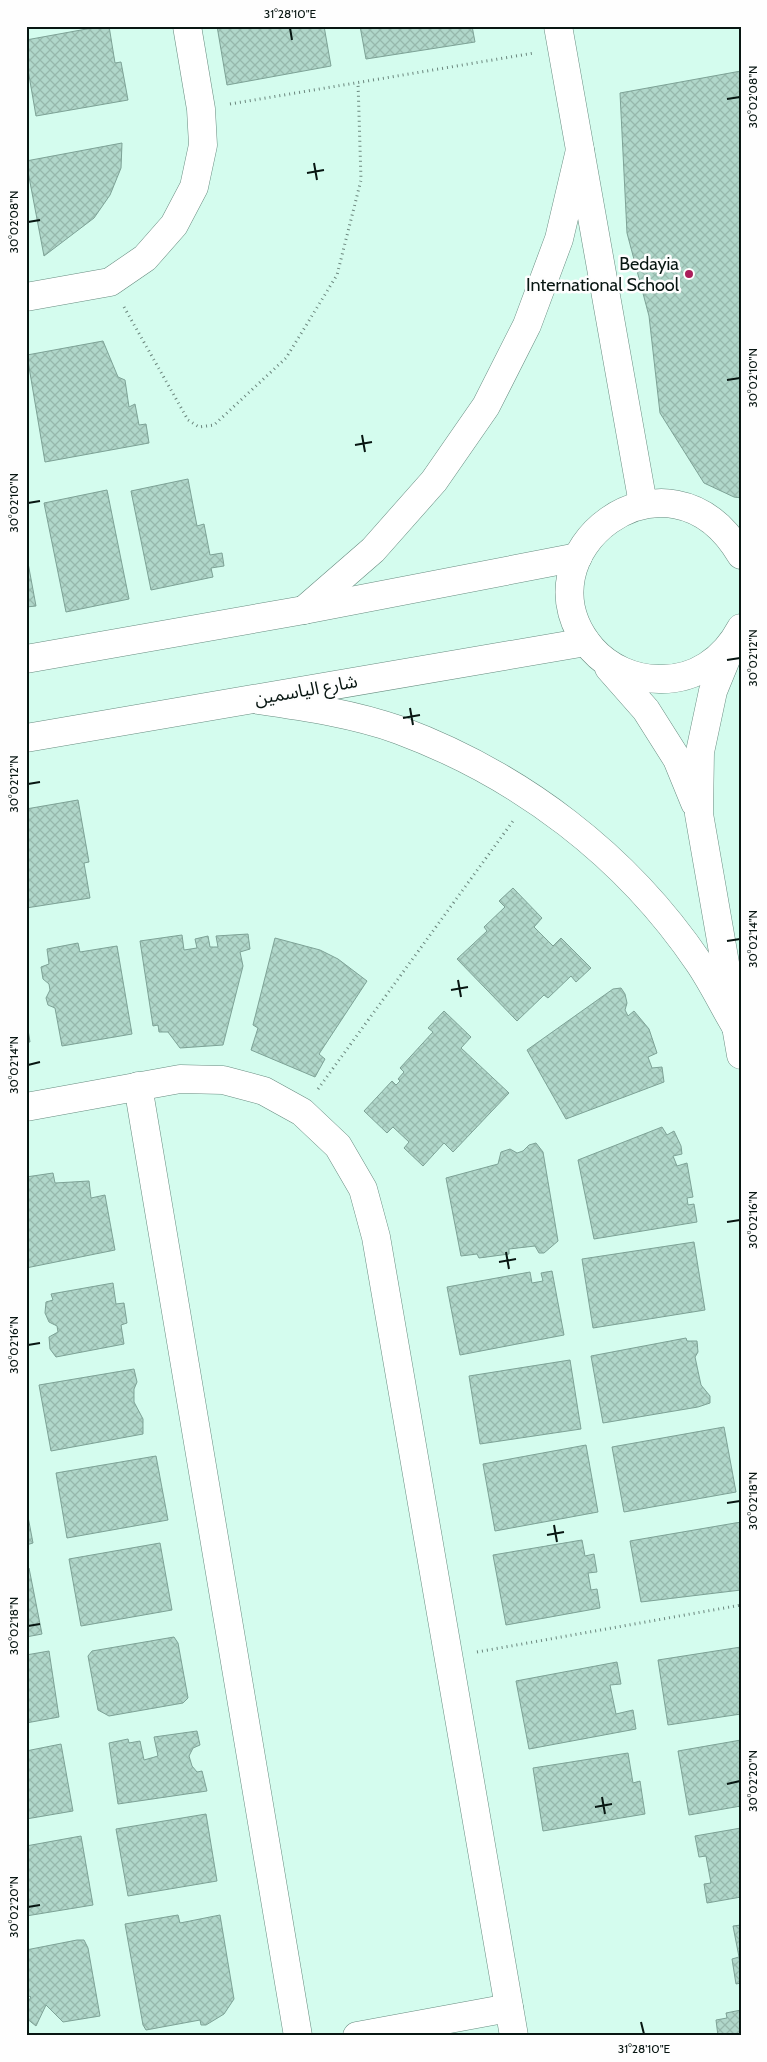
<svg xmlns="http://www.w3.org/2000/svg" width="767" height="2062" font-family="Cabin,'Noto Sans Arabic',sans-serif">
<defs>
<pattern id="building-cross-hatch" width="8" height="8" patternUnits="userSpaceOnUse" patternTransform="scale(1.25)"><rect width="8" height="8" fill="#b0d7ca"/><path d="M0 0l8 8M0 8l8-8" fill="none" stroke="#96b8ac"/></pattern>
</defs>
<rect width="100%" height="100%" fill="#d4fcee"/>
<g fill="url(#building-cross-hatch)" stroke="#7da296">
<polygon points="103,26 109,26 115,63 121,62 128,100 36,116 26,58 26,40"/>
<polygon points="217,26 324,26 331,66 227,85"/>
<polygon points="360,26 472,26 475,42 366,59"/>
<polygon points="741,71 741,498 734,497 704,483 660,413 649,316 627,233 620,93"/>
<polygon points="122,143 121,168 110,195 94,218 44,256 26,161"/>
<polygon points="103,341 118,377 125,380 129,407 135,404 139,425 146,424 149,443 45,462 27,355"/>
<polygon points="188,479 197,526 204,524 210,555 222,553 224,566 211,568 213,577 151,590 131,491"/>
<polygon points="107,490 129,599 66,612 44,503"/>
<polygon points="26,552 36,606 26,607"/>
<polygon points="78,800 89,862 84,863 90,898 26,908 26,809"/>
<polygon points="513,888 542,918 534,927 553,946 561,938 591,968 576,982 571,976 548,998 544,995 517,1021 457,959 487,931 484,927 505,907 499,901"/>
<polygon points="248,934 250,949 240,952 243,966 223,1045 180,1048 168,1032 159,1032 158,1025 153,1026 140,941 182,935 184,950 197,948 195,939 208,936 210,947 218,947 216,936"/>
<polygon points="275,938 320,950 338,959 367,981 319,1054 325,1059 315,1077 251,1050 258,1028 253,1025"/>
<polygon points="78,943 80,952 117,946 132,1034 62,1046 55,1008 48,1005 46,998 50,990 49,984 43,979 41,967 49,964 47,949"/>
<polygon points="621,988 625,994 627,1003 625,1010 628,1016 634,1011 649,1029 657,1053 648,1057 652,1068 662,1067 664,1082 566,1119 527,1050 613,989"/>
<polygon points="444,1011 471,1037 461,1048 509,1093 453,1152 444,1143 423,1166 404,1148 409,1142 393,1127 387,1133 364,1111 392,1081 396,1085 400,1081 398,1079 404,1072 400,1068 433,1032 428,1028"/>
<polygon points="26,1017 30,1042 26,1042"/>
<polygon points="662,1127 667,1135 674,1131 681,1146 682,1154 673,1156 677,1166 687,1163 693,1197 687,1198 688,1205 694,1204 697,1222 594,1239 578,1160"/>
<polygon points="536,1143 543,1152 558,1241 544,1253 539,1253 535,1246 509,1249 509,1254 479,1258 477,1254 461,1256 446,1178 498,1164 501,1152 510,1149 517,1153 523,1151 529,1145"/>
<polygon points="53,1173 55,1183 89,1181 91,1198 105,1195 115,1250 26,1268 26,1177"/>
<polygon points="694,1242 705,1310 593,1328 582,1259"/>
<polygon points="552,1271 564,1335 460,1355 447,1287 530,1272 532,1283 543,1281 541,1273"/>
<polygon points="113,1283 116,1304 124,1303 127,1323 121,1325 124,1344 56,1357 50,1349 49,1337 58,1332 57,1326 49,1322 45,1313 46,1302 53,1300 51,1294"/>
<polygon points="686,1338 687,1341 697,1341 698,1352 695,1357 701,1385 710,1396 710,1403 698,1407 603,1423 591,1356"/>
<polygon points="570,1360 581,1429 480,1444 469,1376"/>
<polygon points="134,1369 137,1382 134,1389 134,1402 143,1419 143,1434 51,1451 39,1385"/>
<polygon points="724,1427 736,1492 624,1512 612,1447"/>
<polygon points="586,1445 598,1512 495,1531 483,1464"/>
<polygon points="156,1456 168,1520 67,1538 56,1473"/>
<polygon points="26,1506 33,1543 26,1545"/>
<polygon points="741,1522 741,1590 641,1602 630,1541"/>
<polygon points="582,1540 585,1556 594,1554 597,1572 588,1573 591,1590 597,1589 600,1608 506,1625 493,1555"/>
<polygon points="160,1543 172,1610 81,1626 69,1559"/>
<polygon points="26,1568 29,1568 42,1634 26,1637"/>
<polygon points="174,1637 178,1643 188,1698 183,1703 109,1716 98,1710 88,1656 92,1651"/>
<polygon points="741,1647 741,1714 668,1725 658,1660"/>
<polygon points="49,1651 59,1717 26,1723 26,1655"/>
<polygon points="617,1662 621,1684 610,1685 616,1714 633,1710 636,1729 529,1749 516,1681"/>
<polygon points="197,1731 200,1745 193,1748 189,1756 192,1766 197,1772 202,1771 207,1791 118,1804 109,1743 128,1739 129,1743 140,1741 144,1760 158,1756 154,1737"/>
<polygon points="741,1740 741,1806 689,1815 678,1751"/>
<polygon points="61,1744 73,1811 26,1819 26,1751"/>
<polygon points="628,1753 633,1783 640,1781 645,1814 543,1831 533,1768"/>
<polygon points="206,1814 217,1881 128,1896 116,1829"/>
<polygon points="741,1828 741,1897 707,1903 704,1884 711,1883 706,1856 699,1857 695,1836"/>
<polygon points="81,1836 93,1905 26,1916 26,1846"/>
<polygon points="178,1915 180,1923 220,1915 234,1999 224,2014 206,2025 201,2025 200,2020 146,2030 143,2025 125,1924"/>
<polygon points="741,1925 741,1983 736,1984 732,1959 739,1957 733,1926"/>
<polygon points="77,1940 84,1940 88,1948 100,2016 63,2022 46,2005 36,2026 26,2018 26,2005 31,1997 26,1995 26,1950"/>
<polygon points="741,2010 741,2036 718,2036 716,2020 727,2018 726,2013"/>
</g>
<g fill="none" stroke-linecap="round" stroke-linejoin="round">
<defs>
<g id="street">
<polyline points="26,297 110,282 145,258 174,225 194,187 203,145 201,109 187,26"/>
<polyline points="304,610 373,550 434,481 486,406 527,325 559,239 580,150"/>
<path d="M258,700C306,707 354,714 399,730C520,775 626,855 699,963C712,982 723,1005 735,1025"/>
<polyline points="138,1086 298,2036"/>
<polyline points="26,1107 180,1079 223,1080 264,1091 302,1112 338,1146 363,1189 376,1237 514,2036"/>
<polyline points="357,2036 509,2008"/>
</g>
<g id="secondary">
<polyline points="558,26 643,504"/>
<path d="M741,555C669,432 511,554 592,649C609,668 634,679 659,679C695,680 724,660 741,628"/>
<polyline points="731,647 713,691 700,752 699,814 741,1055"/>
<polyline points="26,659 304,610 578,557"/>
<polyline points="609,668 646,710 677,759 695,803"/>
<polyline points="26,738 586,642"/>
</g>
</defs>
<use href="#street" stroke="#688c80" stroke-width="29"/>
<use href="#secondary" stroke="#688c80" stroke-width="29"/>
<g stroke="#6b867d" stroke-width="3" stroke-dasharray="1 4" stroke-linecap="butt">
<polyline points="230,104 534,53"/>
<polyline points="124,307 188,420 199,427 214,425 286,358 337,275 361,180 358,82"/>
<polyline points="318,1089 513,821"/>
<polyline points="477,1652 741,1605"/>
</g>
<use href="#street" stroke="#fff" stroke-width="28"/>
<use href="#secondary" stroke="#fff" stroke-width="28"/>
</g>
<path fill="none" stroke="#081612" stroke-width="2" d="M290,28L292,40M727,99L740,97M314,163L317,180M307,173L324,170M28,222L40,220M727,380L740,378M362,435L365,452M355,445L372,442M28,503L40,501M727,660L740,658M410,708L413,725M403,718L420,715M28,784L40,782M727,941L740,939M458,980L461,997M451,990L468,987M28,1065L40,1062M727,1222L740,1220M506,1252L509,1269M499,1262L516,1259M28,1345L40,1343M727,1503L740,1501M554,1525L557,1542M547,1535L564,1532M28,1626L40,1624M727,1784L740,1781M602,1797L605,1814M595,1807L612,1804M28,1907L40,1905M641,2022L644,2034"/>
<circle fill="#ab1d5a" stroke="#fefefe" stroke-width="2" cx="689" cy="274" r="5"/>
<g text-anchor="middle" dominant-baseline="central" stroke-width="5" stroke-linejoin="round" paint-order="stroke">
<g font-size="18" fill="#081612" stroke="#fefefe" text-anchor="end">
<text x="679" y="264">Bedayia<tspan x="679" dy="21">International School</tspan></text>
</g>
<g font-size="18" fill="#081612" stroke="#fefefe">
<text transform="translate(306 690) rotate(-10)">شارع الياسمين</text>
</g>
</g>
<rect width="767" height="2062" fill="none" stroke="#fefefe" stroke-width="55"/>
<rect x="28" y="28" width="712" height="2006" fill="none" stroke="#081612" stroke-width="2"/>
<g font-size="12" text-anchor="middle" fill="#081612">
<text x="290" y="18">31°28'10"E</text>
<text transform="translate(753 97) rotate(-90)" y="4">30°02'08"N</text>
<text transform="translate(14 222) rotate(-90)" y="4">30°02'08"N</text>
<text transform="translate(753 378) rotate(-90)" y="4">30°02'10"N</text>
<text transform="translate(14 503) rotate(-90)" y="4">30°02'10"N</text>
<text transform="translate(753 658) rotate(-90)" y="4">30°02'12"N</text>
<text transform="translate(14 784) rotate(-90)" y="4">30°02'12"N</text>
<text transform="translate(753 939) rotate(-90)" y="4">30°02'14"N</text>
<text transform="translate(14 1065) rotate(-90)" y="4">30°02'14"N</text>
<text transform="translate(753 1220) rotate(-90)" y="4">30°02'16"N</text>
<text transform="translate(14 1345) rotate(-90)" y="4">30°02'16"N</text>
<text transform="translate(753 1501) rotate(-90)" y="4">30°02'18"N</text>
<text transform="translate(14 1626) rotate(-90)" y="4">30°02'18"N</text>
<text transform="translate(753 1781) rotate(-90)" y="4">30°02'20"N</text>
<text transform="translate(14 1907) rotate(-90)" y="4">30°02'20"N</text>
<text x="644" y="2053">31°28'10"E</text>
</g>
</svg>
